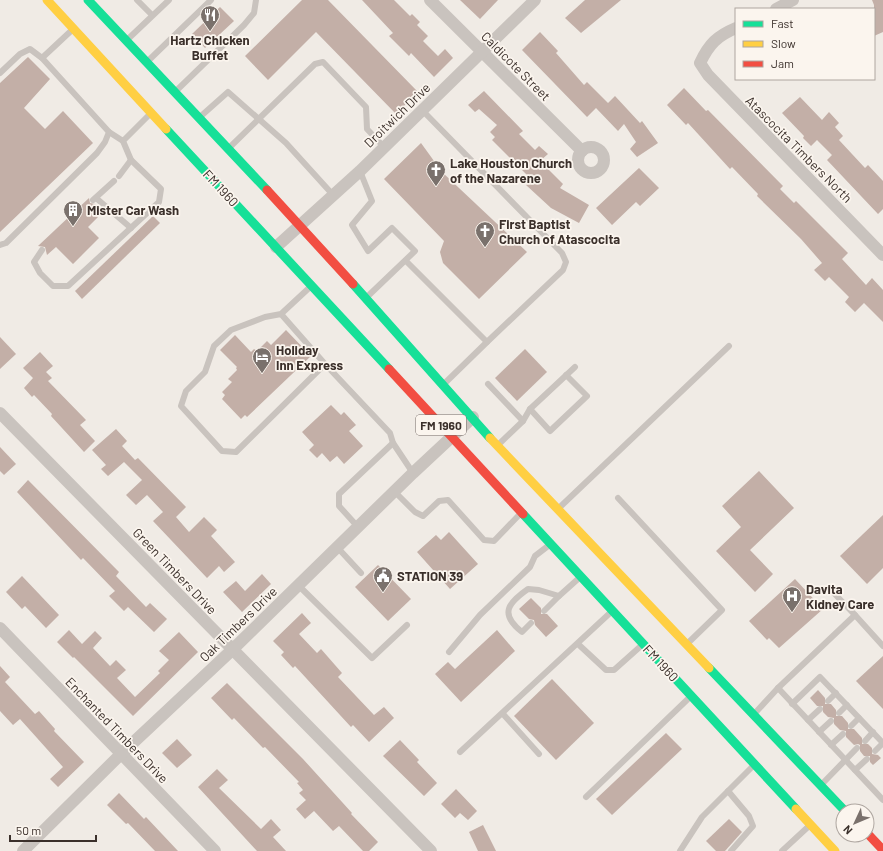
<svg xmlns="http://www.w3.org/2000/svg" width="883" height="851" font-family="Barlow,sans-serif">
<rect width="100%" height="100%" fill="#f0ebe5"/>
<g fill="#c3afa7">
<polygon points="302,0 328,0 418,92 396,114 316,32 268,80 245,56"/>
<polygon points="362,0 394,0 410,16 412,14 420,22 417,25 428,36 423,41 438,56 445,49 453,58 434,77 411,53 409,56 389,36 393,33"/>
<polygon points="460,0 498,0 480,19"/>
<polygon points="585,0 621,0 581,33 565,18"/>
<polygon points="872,0 883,0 883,32 874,36 874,5"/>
<polygon points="220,7 234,21 205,48 192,34"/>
<polygon points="540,32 558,51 556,53 584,85 587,82 608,103 615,96 640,123 642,121 658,143 637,157 630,149 636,142 624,124 618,131 596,108 587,117 522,50"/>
<polygon points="28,57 50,79 24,108 45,129 63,111 93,143 0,232 0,83"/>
<polygon points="684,88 706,111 708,110 783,186 780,189 794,203 796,201 848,253 842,259 866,285 872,278 883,290 883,322 864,303 855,312 845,302 849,297 829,277 825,281 814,270 822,263 801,239 757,196 758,194 732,167 730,169 688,123 686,125 667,105"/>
<polygon points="484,91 523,131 519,134 535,150 539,146 548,154 540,161 563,184 560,188 589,205 579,223 551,208 526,185 532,180 492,140 495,137 490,132 497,125 479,109 475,112 468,105"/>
<polygon points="800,97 822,120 829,112 839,123 835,127 843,136 839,140 865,168 868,165 883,181 883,209 878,214 827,160 832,155 817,140 811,146 803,138 804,136 782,113"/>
<polygon points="421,143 442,172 527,252 479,299 443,263 440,252 444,241 384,179"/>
<polygon points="639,168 659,188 640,206 636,202 612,225 596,208"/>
<polygon points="89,198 90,203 95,204 98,207 93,212 98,217 88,227 99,238 73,264 56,247 47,255 45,247 38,246"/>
<polygon points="153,216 160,223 82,299 75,291"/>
<polygon points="286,330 311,356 247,417 245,415 241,419 222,399 225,395 222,392 232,382 228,379 237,370 236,368 237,367 220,350 235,335 251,352 254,349 257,351 267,341 271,345"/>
<polygon points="0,337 16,354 0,369"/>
<polygon points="525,349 547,372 517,401 495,378"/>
<polygon points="40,352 53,366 46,372 52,378 48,381 86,420 80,425 95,441 84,452 51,416 52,414 34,395 32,397 24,388 33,378 23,368"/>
<polygon points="331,405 341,415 344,412 356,425 349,431 363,446 344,464 337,456 330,462 322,453 317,458 309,450 314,445 302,432"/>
<polygon points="116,429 127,441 122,446 135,460 138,458 186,507 176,517 189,532 204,517 217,530 211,536 235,562 224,572 219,566 207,578 153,521 163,512 147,495 136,505 126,495 142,480 124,462 108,476 101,469 106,465 92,450"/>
<polygon points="0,447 16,464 4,475 0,471"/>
<polygon points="759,471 794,508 750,550 773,574 755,592 716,551 741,527 722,506"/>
<polygon points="28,480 119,572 116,576 146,607 150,603 167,619 154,632 128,607 124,611 109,596 115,591 83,558 81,560 17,492"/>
<polygon points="883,515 883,568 867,584 840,556"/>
<polygon points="449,532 478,564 450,589 417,552 436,535 441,540"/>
<polygon points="378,565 411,599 388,621 355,587"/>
<polygon points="262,574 271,584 242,612 223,592 236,581 245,591"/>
<polygon points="22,576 59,615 46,628 25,606 22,609 6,592"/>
<polygon points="795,579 823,609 779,648 769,638 767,640 749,621"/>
<polygon points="531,598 541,608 541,614 547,614 558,626 546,637 535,625 534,620 529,619 519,609"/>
<polygon points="302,613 311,623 299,634 317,653 321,649 342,673 338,677 374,715 384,707 394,718 369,742 353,725 351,727 295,666 293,668 281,655 284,652 273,641"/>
<polygon points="69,630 82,644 95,631 102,638 93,648 110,666 116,660 126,670 117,678 135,697 160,673 158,671 169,660 159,651 179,632 198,652 133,716 74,657 73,658 57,642"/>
<polygon points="497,630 515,651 461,702 435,674 448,662 455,669"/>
<polygon points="883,656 883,709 856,681"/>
<polygon points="0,666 10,677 5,682 35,714 39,711 55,729 54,731 84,762 58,787 50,779 63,767 20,719 13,725 0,711"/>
<polygon points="552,679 594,723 556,760 514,716"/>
<polygon points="227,683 303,759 352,813 351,814 378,842 369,851 363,851 339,826 333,831 314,811 305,819 296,809 306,800 299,793 303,790 297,783 299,782 265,747 263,748 234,718 232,720 211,698"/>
<polygon points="818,690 825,698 825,704 831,704 836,710 836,716 842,716 848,723 848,729 854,729 862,738 862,744 868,744 872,748 872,754 878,755 881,758 873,765 870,762 870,756 864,756 860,751 860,745 858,744 854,745 846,737 846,731 840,730 834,724 834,718 828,717 823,712 823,706 817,706 810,698"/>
<polygon points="666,733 682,749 612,815 596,799"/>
<polygon points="177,739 192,755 177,768 162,753"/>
<polygon points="400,740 419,760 417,762 437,783 424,796 383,756"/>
<polygon points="217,769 228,780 219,788 261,829 271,819 281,830 273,837 286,851 257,851 198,787"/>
<polygon points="456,789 477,811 468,820 460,813 455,818 441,804"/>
<polygon points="119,793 144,819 146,817 178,851 155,851 128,823 126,824 107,805"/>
<polygon points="729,819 742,832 725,851 716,851 706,841"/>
<polygon points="483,825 496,851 478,851 469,832"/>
</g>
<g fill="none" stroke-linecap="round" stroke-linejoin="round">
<g stroke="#c9c3be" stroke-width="6">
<polyline points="137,0 152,15"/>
<polyline points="128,39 169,0"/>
<polyline points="42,58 72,30"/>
<polyline points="149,60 211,0"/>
<polyline points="0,73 20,54 30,49 42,58 109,132 105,142 97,153 6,243 0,245"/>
<polyline points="177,90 244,25 254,13 256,0"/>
<polyline points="422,110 562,253 566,262 563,270 487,342"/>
<polyline points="201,116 228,92 286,143 334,196"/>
<polyline points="109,132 123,141"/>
<polyline points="230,147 315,64 323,62 366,107 367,129 384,147"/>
<polyline points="360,171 372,201 352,225 368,251 392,228 415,251 368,296"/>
<polyline points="119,176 131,160"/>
<polyline points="96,198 131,228"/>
<polyline points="93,200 114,181"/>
<polyline points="42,250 34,262 40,273 53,286 68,286 159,202 161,189 131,160 123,141 149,115"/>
<polyline points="406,261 487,342 446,382"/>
<polyline points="281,314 325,364 236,452 222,451 181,406 186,391 205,372 214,346 231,330 265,317 281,314 309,288"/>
<polyline points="325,364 390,433 393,443 413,473"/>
<polyline points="488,384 523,421"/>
<polyline points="530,409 550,431 587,396 566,375"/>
<polyline points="499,444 523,421 530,409 575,367"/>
<polyline points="394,491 415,512 423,516 439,501 448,500 484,540 494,541 520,514"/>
<polyline points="618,498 722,610 689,642"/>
<polyline points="560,507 729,346"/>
<polyline points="358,527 339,506 339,494 393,443"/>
<polyline points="337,547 361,573"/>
<polyline points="298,585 372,658 407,625"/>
<polyline points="830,589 855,615"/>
<polyline points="559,596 578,579"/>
<path d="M531,623L522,632C499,614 508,603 528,589L539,590L559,596L544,611"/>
<polyline points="578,644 606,670 614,670 642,645"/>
<polyline points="449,652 480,615 530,567 535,556 548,546"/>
<polyline points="778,688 883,800"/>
<polyline points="828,701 836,693"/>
<polyline points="792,704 820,677 883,743"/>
<polyline points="756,712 778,688 855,615 883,646"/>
<polyline points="839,713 847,705"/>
<polyline points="503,714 539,754"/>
<polyline points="808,720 820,709"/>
<polyline points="851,726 859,718"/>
<polyline points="819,732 831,721"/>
<polyline points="865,741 873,732"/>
<polyline points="831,745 843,734"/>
<polyline points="875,751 883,743"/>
<polyline points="460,752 610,613"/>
<polyline points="855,770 867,759"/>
<polyline points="823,783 857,748"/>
<polyline points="728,791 749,816 753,826 731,851"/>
<polyline points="586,797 690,697"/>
<polyline points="680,851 702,817 753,766"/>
<polyline points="782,851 809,826"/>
</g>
<g stroke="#c9c3be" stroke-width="12">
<polyline points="430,0 582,151"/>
<polyline points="776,9 793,0"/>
<path d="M736,28C717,36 709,44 700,63L708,75L883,255"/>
<circle cx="591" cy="160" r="13"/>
<polyline points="276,247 360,171 535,0"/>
<polyline points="0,413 431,851"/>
<polyline points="0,628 215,851"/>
<polyline points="23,851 121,754 232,650 413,473 473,417"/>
</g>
<g stroke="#16e098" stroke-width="9">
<polyline points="88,0 267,190"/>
<polyline points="166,129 389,369"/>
<polyline points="353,284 490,438"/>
<polyline points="523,514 796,809"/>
<polyline points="709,668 845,811"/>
</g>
<g stroke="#ffcf43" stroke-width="9">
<polyline points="47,0 166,129"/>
<polyline points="490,438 709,668"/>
<polyline points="796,809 835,851"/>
</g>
<g stroke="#f24e42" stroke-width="9">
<polyline points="267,190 353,284"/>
<polyline points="389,369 523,514"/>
<polyline points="867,833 883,850"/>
</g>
</g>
<defs>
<symbol id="restaurant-pin" viewBox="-11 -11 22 30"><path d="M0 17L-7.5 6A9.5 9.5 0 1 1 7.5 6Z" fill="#7a716c" stroke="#fbf5ee"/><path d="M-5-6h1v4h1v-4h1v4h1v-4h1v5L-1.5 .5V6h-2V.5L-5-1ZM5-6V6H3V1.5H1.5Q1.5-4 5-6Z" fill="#fff"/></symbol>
<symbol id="church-pin" viewBox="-11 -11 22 30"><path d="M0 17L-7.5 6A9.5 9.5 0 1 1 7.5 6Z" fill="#7a716c" stroke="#fbf5ee"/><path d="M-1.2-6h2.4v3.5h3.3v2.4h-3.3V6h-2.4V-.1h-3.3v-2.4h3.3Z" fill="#fff"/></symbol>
<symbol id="building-pin" viewBox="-11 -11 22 30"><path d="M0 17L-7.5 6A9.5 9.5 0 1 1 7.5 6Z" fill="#7a716c" stroke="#fbf5ee"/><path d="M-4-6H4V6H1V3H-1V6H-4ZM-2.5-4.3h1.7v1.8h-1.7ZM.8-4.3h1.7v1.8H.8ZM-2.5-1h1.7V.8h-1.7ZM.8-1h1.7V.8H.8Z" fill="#fff"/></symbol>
<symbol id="hotel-pin" viewBox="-11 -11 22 30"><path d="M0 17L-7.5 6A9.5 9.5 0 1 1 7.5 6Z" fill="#7a716c" stroke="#fbf5ee"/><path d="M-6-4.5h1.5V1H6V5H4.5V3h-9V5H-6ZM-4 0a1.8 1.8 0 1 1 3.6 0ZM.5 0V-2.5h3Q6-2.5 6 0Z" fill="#fff"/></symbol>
<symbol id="civic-pin" viewBox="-11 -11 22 30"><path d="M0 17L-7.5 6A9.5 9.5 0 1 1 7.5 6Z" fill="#7a716c" stroke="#fbf5ee"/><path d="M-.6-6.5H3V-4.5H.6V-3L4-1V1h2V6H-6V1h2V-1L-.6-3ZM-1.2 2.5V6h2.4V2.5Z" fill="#fff"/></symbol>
<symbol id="hospital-pin" viewBox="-11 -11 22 30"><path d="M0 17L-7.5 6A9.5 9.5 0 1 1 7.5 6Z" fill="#7a716c" stroke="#fbf5ee"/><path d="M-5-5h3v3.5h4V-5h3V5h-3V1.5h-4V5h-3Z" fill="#fff"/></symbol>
</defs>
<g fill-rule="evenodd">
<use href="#restaurant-pin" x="199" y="4" width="22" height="30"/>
<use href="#church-pin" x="425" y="159" width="22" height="30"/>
<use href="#building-pin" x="62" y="199" width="22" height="30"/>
<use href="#church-pin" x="474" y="220" width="22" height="30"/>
<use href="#hotel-pin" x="251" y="346" width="22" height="30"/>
<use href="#civic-pin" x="372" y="565" width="22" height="30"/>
<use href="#hospital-pin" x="781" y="585" width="22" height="30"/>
</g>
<g text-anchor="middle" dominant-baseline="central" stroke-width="3.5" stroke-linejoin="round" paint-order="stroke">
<rect fill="#fbf5ee" stroke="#756b66" stroke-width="1" x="416" y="415" width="50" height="20" rx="3"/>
<g font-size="12" font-weight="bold" fill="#3b302b">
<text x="441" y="425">FM 1960</text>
</g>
<g font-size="13" font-weight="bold" fill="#3b302b" stroke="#fbf5ee" text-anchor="start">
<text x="210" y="40" text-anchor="middle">Hartz Chicken<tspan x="210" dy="15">Buffet</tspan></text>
<text x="450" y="163">Lake Houston Church<tspan x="450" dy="15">of the Nazarene</tspan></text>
<text x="87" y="210">Mister Car Wash</text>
<text x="499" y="224">First Baptist<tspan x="499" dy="15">Church of Atascocita</tspan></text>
<text x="276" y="350">Holiday<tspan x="276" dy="15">Inn Express</tspan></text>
<text x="397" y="576">STATION 39</text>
<text x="806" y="589">Davita<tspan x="806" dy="15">Kidney Care</tspan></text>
</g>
<g font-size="13" fill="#3b302b" stroke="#fbf5ee">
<text transform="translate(516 66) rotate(45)">Caldicote Street</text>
<text transform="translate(397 115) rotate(-44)">Droitwich Drive</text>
<text transform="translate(799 149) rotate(45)">Atascocita Timbers North</text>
<text transform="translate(221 188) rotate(47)">FM 1960</text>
<text transform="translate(175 571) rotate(46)">Green Timbers Drive</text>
<text transform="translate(238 624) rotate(-44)">Oak Timbers Drive</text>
<text transform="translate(661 663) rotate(47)">FM 1960</text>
<text transform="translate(117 730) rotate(46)">Enchanted Timbers Drive</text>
</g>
</g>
<rect x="735" y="8" width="140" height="72" fill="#fbf5ee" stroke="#aea6a0"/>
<rect x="743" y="21" width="20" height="6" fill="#16e098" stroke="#aea6a0"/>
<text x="771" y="28" font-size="12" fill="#3b302b">Fast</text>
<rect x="743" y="41" width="20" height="6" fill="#ffcf43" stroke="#aea6a0"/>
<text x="771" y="48" font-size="12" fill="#3b302b">Slow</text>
<rect x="743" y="61" width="20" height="6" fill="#f24e42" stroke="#aea6a0"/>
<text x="771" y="68" font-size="12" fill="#3b302b">Jam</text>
<g transform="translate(855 823) rotate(226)"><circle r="19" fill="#fbf5ee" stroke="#aea6a0"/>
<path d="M0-3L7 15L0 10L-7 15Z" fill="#7a716c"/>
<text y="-6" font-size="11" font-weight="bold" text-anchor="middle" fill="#3b302b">N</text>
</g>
<path d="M10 835v6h86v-6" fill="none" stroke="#3b302b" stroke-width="2"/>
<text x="16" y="835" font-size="12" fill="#3b302b" stroke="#fbf5ee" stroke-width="3" paint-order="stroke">50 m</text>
</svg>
